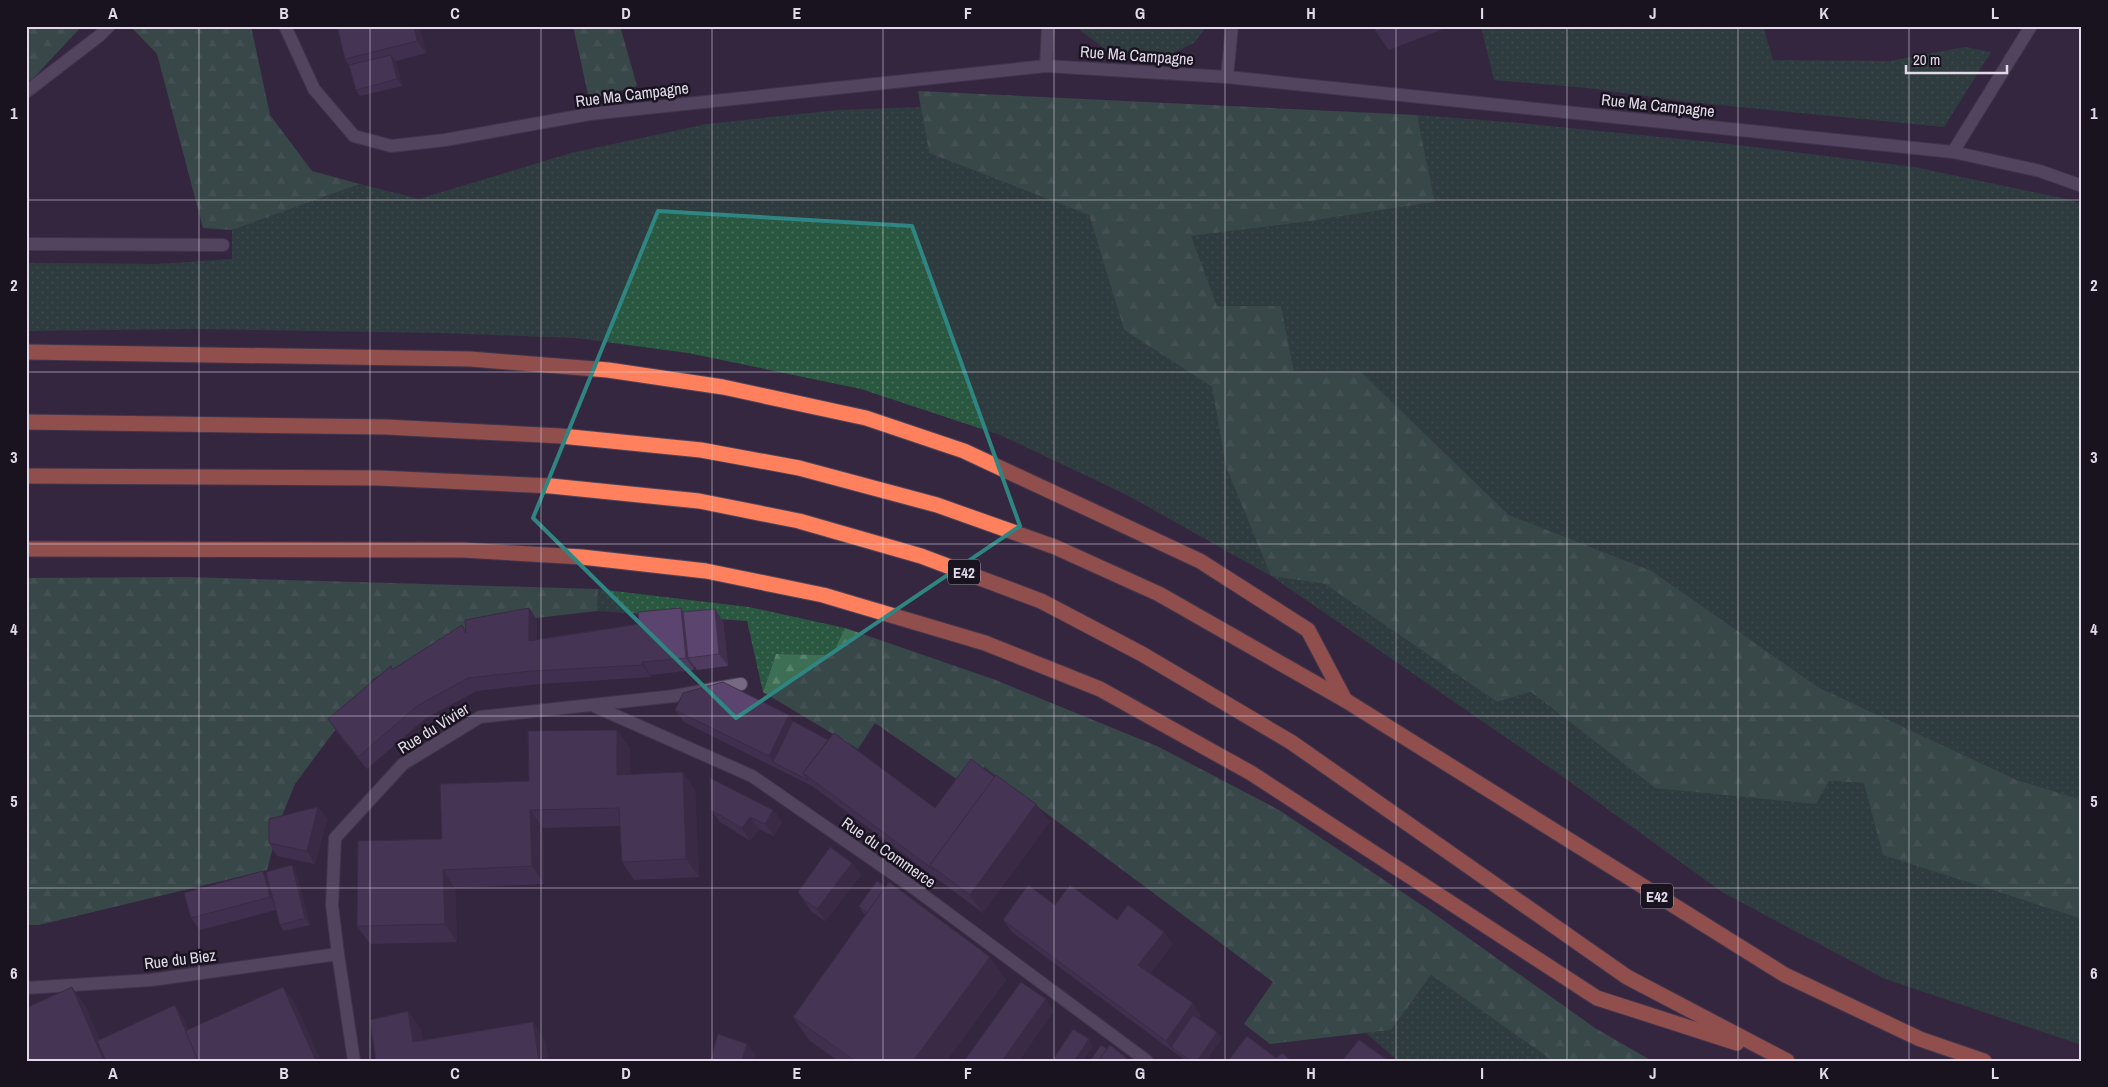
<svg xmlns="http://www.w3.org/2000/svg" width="2108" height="1087" font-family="'Archivo Narrow',sans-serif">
<defs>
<pattern id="grass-dots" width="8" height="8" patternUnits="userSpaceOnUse" patternTransform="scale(1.25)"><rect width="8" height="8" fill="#29573f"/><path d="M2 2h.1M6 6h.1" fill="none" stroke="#486f5b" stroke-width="1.8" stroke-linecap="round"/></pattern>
<pattern id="forest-firs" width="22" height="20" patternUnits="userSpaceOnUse" patternTransform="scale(1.25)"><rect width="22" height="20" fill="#3c6f53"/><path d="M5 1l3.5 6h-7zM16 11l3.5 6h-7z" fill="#58836c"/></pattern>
</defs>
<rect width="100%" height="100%" fill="#352740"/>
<g fill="url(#grass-dots)">
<polygon points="1079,26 1207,26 1194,43 1156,61 1115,57 1080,30"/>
<polygon points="1481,26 1763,26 1773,60 1890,61 1965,47 1991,52 1944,127 1689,102 1588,88 1494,80"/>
<polygon points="921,107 929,153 1089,215 1124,330 1212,387 1226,467 1271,576 1325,584 1497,702 1531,692 1655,788 1829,781 1865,783 1884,855 2082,919 2082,1045 1885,979 1722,892 1559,774 1271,576 1127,495 1000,435 861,389 688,353 576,338 440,333 194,329 26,331 26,263 158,264 232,259 232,230 360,184 419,199 571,153 707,124 838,110"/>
<polygon points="1417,115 1520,123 1721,143 1914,167 2071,200 2082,204 2082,800 2017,780 1818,687 1652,571 1509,515 1360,371 1294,371 1281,306 1217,306 1190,236 1297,223 1435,202"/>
<polygon points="598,589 749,607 845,628 832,655 776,654 763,692 747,621 597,611"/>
<polygon points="1431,975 1553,1061 1398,1061 1366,1033 1391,1030"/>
</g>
<g fill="url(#forest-firs)">
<polygon points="26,26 82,26 26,86"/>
<polygon points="130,26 251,26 270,115 312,171 360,184 232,230 203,228 157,54"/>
<polygon points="573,26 620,26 637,86 589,99"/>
<polygon points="918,91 1417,115 1435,202 1297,223 1191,236 1217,306 1281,306 1294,371 1360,371 1509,515 1652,571 1818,687 2017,780 2082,800 2082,919 1883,855 1864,783 1829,781 1816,804 1655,788 1531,692 1497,702 1325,584 1271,576 1226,467 1212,387 1124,330 1089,215 929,153"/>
<polygon points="187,577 598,589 597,611 476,625 373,679 295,784 280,821 267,870 39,925 26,925 26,578"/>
<polygon points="845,628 993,679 1157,746 1279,810 1429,910 1595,1028 1652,1061 1553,1061 1431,975 1391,1030 1270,1044 1244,1024 1273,982 984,767 968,787 875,723 858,749 763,692 776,654 832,655"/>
</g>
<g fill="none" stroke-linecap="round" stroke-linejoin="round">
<defs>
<g id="service">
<polyline points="26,92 99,36 109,26"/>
<polyline points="1953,152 2031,26"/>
<polyline points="26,244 223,245"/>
</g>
<g id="minor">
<polyline points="285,26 314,89 354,136 391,146 445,140 590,114 1046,66 1227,77 1953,152 2040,171 2082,186"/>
<polyline points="1046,66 1048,26"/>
<polyline points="1227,77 1232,26"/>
<polyline points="594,706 752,776 911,886 1147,1061"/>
<polyline points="26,988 151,980 338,954"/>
<polyline points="354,1061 338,954 332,905 335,838 403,764 480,717 674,696 741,684"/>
</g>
<g id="motorway">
<polyline points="26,352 470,359 608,370 723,387 866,418 964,451 1200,561 1308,630 1345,700"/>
<polyline points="26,422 386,427 561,436 701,450 799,468 937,505 1055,547 1159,594 1345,700 1785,975 1920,1039 1984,1061"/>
<polyline points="26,476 379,478 551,486 699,501 799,521 921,556 1041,601 1142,654 1291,742 1627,977 1787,1061"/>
<polyline points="26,549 463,550 582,557 706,571 823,595 985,643 1100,689 1251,773 1597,998 1737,1043"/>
</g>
</defs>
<use href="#service" stroke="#50455a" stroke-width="14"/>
<use href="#minor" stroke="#50455a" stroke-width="14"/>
<use href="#motorway" stroke="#50455a" stroke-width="17"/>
<use href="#service" stroke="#776885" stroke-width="12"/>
<use href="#minor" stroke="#776885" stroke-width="12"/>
<use href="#motorway" stroke="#fe805c" stroke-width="15"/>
</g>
<g fill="#4e3b5f">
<polygon points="419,26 426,53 396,61 402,86 360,96 356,90 349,65 345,59"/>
<polygon points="1374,26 1451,26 1389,50 1376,32"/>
<polygon points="529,608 537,620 537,639 639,624 684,612 715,609 723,621 728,666 697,670 694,666 694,670 651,675 651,677 540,684 477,691 426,718 367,769 336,731 328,719 391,666 393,669 466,630"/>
<polygon points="675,710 793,721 935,808 995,777 1036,804 1049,822 983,913 812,786 684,722"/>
<polygon points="630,748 630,775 683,772 695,790 699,877 634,880 622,862 620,826 543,828 544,884 455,888 457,942 370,944 357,926 442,839 529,781"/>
<polygon points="318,807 327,819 315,864 277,856 269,843"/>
<polygon points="711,810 773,810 782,822 774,836 759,829 750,841 720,822"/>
<polygon points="296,872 310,925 284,931 280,925 276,910 200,930 191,918 268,878"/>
<polygon points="861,875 825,921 812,912 798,892"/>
<polygon points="1055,905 1164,932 1172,944 1150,974 1201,1016 1199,1019 1217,1032 1222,1038 1206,1061 1186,1061 1012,932 1003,920"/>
<polygon points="859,906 1006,980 946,1061 838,1061 809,1040 793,1017 866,915 863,913"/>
</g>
<g fill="#40304d">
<polygon points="414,26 419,26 426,53 417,41"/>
<polygon points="391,55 396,61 402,86 397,79"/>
<polygon points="529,608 537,620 537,653 529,641"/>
<polygon points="681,608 689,620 688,658 694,666 694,670 686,658"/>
<polygon points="715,609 723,621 728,666 719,654"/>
<polygon points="642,662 651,675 651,677 642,665"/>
<polygon points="789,715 797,728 773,762 769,756"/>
<polygon points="617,730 630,748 630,793 617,775"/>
<polygon points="683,772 695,790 699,877 686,859"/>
<polygon points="1036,804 1049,822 983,913 970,895"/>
<polygon points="318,807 327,819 315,864 307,851"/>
<polygon points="530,810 543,828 544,884 532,866"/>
<polygon points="773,810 782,822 774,836 765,824"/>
<polygon points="750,817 759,829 750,841 742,828"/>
<polygon points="852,863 861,875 825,921 817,909"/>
<polygon points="292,865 296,872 310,925 305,918"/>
<polygon points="443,870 455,888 457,942 445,924"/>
<polygon points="263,871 272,884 278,909 270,897"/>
<polygon points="1164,932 1172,944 1147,978 1138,965"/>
<polygon points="990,957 1006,980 946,1061 913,1061"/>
<polygon points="72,987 85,1005 109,1061 104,1061 103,1059"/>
<polygon points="283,987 296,1005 321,1061 316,1061"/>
<polygon points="1046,999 1054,1011 1019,1061 1002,1061"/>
<polygon points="1193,1003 1201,1016 1177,1051 1171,1047 1166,1041"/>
<polygon points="175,1005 183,1018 202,1061 199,1061"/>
<polygon points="408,1011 421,1029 426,1060 413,1042"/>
<polygon points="533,1022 545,1040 549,1061 539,1061"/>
<polygon points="1217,1032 1222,1038 1206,1061 1197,1061"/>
<polygon points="1089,1039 1093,1046 1083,1061 1074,1061"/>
<polygon points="747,1044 756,1056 754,1061 742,1060"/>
</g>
<g fill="#5b456e" stroke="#40304d">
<polygon points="337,26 414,26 417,41 345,59"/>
<polygon points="1374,26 1391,26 1376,32"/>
<polygon points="391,55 397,79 356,90 349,65"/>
<polygon points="529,608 529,641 639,624 638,612 681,608 686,658 642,662 642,665 531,671 468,678 417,706 358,757 328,719 391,666 392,670 462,625 466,633 465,620"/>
<polygon points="715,609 719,654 688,658 683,612"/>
<polygon points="723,682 789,715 769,756 675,710 683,693"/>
<polygon points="793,721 828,740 803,773 808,780 773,762"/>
<polygon points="617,730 617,775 683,772 686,859 622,862 619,808 530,810 532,866 443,870 445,924 357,926 358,841 442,839 440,784 529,781 528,731"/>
<polygon points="834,733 935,808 971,759 995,777 930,865 934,870 803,773"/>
<polygon points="996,775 1036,804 970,895 930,865"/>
<polygon points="710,778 773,810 765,824 750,817 742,828 711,810"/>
<polygon points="318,807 307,851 269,843 269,819"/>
<polygon points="830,847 852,863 817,909 804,900 798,892"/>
<polygon points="292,865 305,918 280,925 266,872"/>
<polygon points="263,871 270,897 191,918 184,893"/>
<polygon points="877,881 886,887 867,913 859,906"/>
<polygon points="889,882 990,957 913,1061 855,1061 793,1017"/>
<polygon points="1028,885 1055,905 1070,885 1117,920 1128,905 1164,932 1138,965 1193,1003 1166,1041 1003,920"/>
<polygon points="1021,982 1046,999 1002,1061 964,1061"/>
<polygon points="72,987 103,1059 99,1061 26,1061 26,1008"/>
<polygon points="283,987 316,1061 198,1061 185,1031"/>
<polygon points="175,1005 198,1061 106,1061 97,1041"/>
<polygon points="408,1011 413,1042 533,1022 539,1061 376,1061 370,1020"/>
<polygon points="1193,1015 1217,1032 1197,1061 1191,1061 1171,1047"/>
<polygon points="1073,1029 1089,1039 1074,1061 1052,1061"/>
<polygon points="718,1034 747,1044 742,1060 745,1061 710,1061"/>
<polygon points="1247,1036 1276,1058 1282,1053 1292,1061 1228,1061"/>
<polygon points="1359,1040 1389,1061 1342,1061"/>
<polygon points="1101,1045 1107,1049 1098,1061 1090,1061"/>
<polygon points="1110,1045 1130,1061 1098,1061"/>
</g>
<path d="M0 0H2108V1087H0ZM658,211L912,226L1020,526L736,718L533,518Z" fill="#352740" fill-opacity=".55" fill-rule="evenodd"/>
<path fill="none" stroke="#2f8581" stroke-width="4" stroke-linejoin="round" d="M658,211L912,226L1020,526L736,718L533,518Z"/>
<path fill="none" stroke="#e2daea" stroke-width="1" stroke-opacity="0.55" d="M199,26V1061M370,26V1061M541,26V1061M712,26V1061M883,26V1061M1054,26V1061M1225,26V1061M1396,26V1061M1567,26V1061M1738,26V1061M1909,26V1061M26,200H2082M26,372H2082M26,544H2082M26,716H2082M26,888H2082"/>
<g text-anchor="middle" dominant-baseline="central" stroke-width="5" stroke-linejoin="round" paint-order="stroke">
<g fill="#19131f" stroke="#a69ead" stroke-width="1">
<rect x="948" y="559.5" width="32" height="25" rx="4"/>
<rect x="1641" y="883.5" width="32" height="25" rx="4"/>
</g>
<g font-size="15" font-weight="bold" fill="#e2daea">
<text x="964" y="572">E42</text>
<text x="1657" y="896">E42</text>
</g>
<g font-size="16" fill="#e2daea" stroke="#19131f">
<text transform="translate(1137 55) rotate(4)">Rue Ma Campagne</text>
<text transform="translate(632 94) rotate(-7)">Rue Ma Campagne</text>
<text transform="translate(1658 105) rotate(6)">Rue Ma Campagne</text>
<text transform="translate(433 728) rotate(-32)">Rue du Vivier</text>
<text transform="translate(889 852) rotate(35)">Rue du Commerce</text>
<text transform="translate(180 959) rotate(-7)">Rue du Biez</text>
</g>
</g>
<rect width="2108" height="1087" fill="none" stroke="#19131f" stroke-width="55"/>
<path d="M1906 65v8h101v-8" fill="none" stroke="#e2daea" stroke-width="2.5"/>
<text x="1913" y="65" font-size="15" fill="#e2daea" stroke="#19131f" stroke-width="4" paint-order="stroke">20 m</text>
<rect x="28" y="28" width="2052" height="1032" fill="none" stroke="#e2daea" stroke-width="2"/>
<g font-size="16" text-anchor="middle" font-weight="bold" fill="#e2daea">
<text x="113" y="19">A</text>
<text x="284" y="19">B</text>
<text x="455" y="19">C</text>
<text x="626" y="19">D</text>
<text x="797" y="19">E</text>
<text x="968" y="19">F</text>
<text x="1140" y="19">G</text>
<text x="1311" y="19">H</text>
<text x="1482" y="19">I</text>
<text x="1653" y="19">J</text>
<text x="1824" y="19">K</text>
<text x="1995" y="19">L</text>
<text x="14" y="119">1</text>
<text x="2094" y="119">1</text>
<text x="14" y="291">2</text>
<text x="2094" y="291">2</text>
<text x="14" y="463">3</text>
<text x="2094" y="463">3</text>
<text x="14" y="635">4</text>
<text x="2094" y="635">4</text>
<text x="14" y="807">5</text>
<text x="2094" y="807">5</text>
<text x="14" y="979">6</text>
<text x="2094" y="979">6</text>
<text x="113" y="1079">A</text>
<text x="284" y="1079">B</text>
<text x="455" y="1079">C</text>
<text x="626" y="1079">D</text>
<text x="797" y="1079">E</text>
<text x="968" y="1079">F</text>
<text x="1140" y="1079">G</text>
<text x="1311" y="1079">H</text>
<text x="1482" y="1079">I</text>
<text x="1653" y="1079">J</text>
<text x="1824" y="1079">K</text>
<text x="1995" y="1079">L</text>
</g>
</svg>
